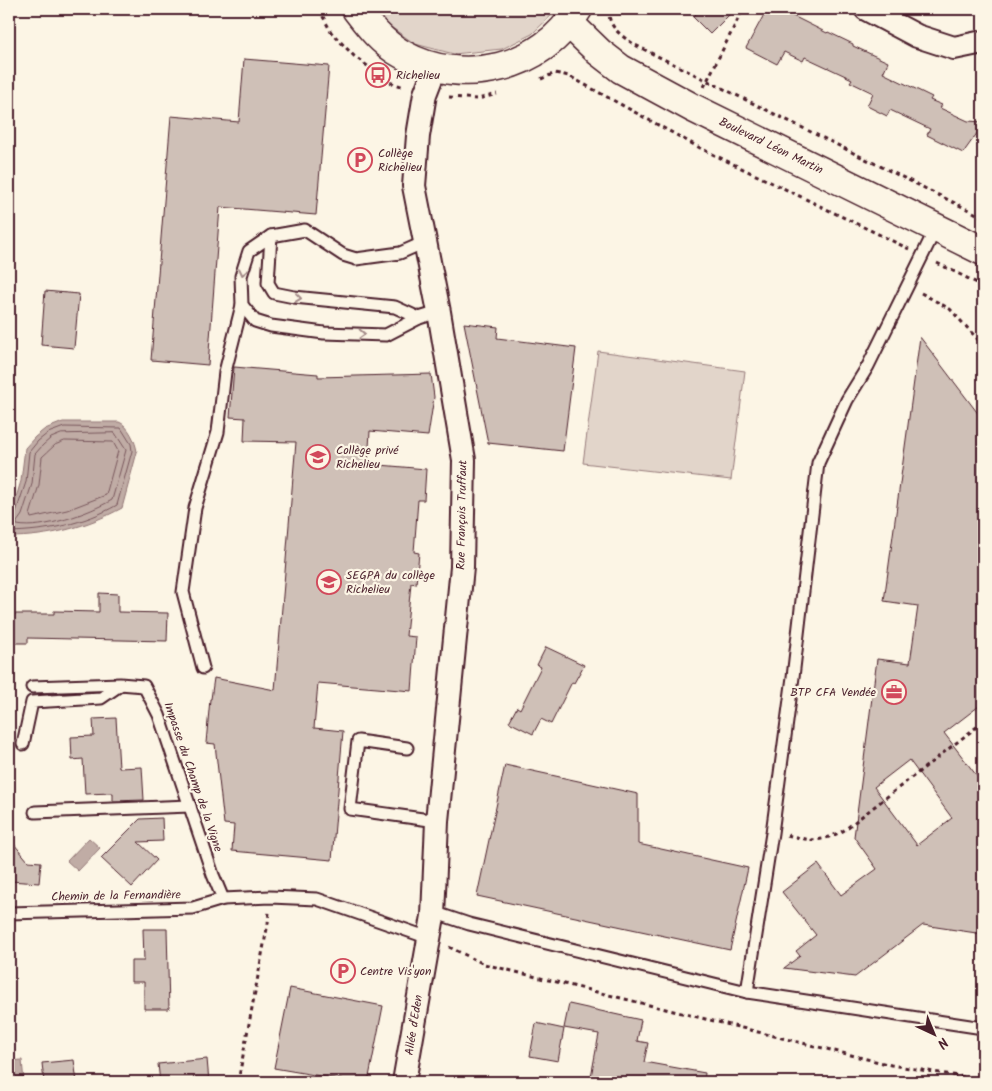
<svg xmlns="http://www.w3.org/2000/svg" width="992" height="1091" font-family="Kalam,sans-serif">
<rect width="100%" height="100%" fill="#fcf5e5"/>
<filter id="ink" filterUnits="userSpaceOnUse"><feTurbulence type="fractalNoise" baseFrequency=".02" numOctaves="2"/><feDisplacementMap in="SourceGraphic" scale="10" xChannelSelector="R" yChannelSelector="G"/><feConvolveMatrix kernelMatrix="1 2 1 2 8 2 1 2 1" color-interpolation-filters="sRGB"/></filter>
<g filter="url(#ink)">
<g fill="#e2d5ca" stroke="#967a7a">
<polygon points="375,9 558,9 532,34 502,49 454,54 415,44 381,20"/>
<polygon points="598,351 745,371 731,480 583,463"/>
</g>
<g fill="#c0aca5" stroke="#917474">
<path d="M63,422H119C128,425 136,442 137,452L122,508C87,527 48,537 9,537V521L21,481L25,448L35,437L45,429Z"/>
<polygon points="89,838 100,848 78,871 67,861"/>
<polygon points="22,1060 24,1082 11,1082 9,1061"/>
</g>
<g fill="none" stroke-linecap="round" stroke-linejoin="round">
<g stroke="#79575c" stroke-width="1">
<path d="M115,433L126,450L112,500C89,513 43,530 17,525V522L22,515L32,484L35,454L43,445L51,438L61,434Z"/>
<polygon points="65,441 113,442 118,451 106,495 67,510 31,518 30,515 39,485 42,457 55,445"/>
<path d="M9,517L15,515L26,482L29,452L38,441L48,433L64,427L121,428L131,444L132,451L117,505C84,524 47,531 9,532"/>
</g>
</g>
<g fill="#cfc0b7" stroke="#4a1f2b" fill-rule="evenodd">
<polygon points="701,9 735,9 710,34 693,17"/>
<polygon points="767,9 779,9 827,33 828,32 853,44 853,46 888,62 883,73 932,97 930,100 942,105 940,108 968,121 983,122 983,125 963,153 927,135 930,129 890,110 887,116 867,106 873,93 850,82 852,79 805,57 803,61 784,52 777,64 746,48"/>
<polygon points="244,59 329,66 316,215 220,207 208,365 151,360 171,116 239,122"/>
<polygon points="45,291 79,294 74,348 41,345"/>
<polygon points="464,323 498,327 497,338 576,348 563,451 488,443"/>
<path d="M920,337L983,420V703L944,733L983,784V934L923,925L855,977L784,968L800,956L796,951L816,935L782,892L818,864L841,895L877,869L854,837L877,659L910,663L918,606L884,601ZM909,760L952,818L917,845L874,787Z"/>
<polygon points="234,367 318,374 318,377 431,374 434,397 428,436 370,431 368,464 426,469 424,500 418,500 414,552 419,553 416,584 411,583 406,636 416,637 412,691 318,683 314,728 343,731 332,860 232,851 234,825 224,824 215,744 206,743 210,699 211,699 214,678 275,690 296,442 244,441 245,418 230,417"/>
<polygon points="99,593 118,594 118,612 168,613 167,641 28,638 28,643 9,643 9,614 54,614 54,611 99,612"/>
<polygon points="546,647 584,665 574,683 572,682 551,724 541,719 533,734 509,722 517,707 520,709 541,667 537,665"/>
<polygon points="116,718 119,768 142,767 144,800 113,801 113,793 85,794 83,759 72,760 71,737 94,736 93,719"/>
<polygon points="505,765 638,794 638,844 748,868 730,950 477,896"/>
<polygon points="162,818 163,841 138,842 157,860 132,887 101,858 140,819"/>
<polygon points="9,838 28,861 41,862 39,883 9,881"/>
<polygon points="143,929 167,929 169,1009 144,1009 144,982 131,982 131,961 144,961"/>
<polygon points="290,988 383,1006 368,1082 355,1082 274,1068"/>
<polygon points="569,1004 641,1020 637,1041 648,1043 644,1062 705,1073 704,1082 590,1082 599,1034 564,1028"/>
<polygon points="536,1023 564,1029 558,1061 530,1056"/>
<polygon points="207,1059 209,1082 160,1082 158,1064"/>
<polygon points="74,1060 77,1082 44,1082 42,1063"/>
</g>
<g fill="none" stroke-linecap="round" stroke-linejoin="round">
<defs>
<g id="lane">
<polyline points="271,236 268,283 274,293 294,297 395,307 419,318"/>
<polyline points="425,242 400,253 356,259 343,255 305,230 271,236 249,251 241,276 242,305 255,321 271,326 324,333 386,335 419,318 439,312"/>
<polyline points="203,668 183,592 195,508 218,432 225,372 242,305"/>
<polyline points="32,687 120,684 144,686 159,715 213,875 223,899"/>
<polyline points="23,744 32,702 101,698 120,685"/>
<polyline points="407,748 358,741 350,809 437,821"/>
<polyline points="35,812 190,806"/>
<polyline points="433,912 469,924 747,992 772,833 793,677 818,463 847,400 868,366 936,228"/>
<polyline points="9,913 193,908 223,899 270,897 317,899 429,938"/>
<polyline points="747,992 983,1028"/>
</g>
<g id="street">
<polyline points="866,9 917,36 954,48 983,42"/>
<polyline points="404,1082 433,916 437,821 462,567 464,460 439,312 414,186 418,136 425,94 435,68"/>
</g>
<g id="primary">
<path d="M356,9C369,26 382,43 402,54C462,88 543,69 578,9"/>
<polyline points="569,23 599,52 621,69 693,108 983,251"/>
</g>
</defs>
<use href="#lane" stroke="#4a1f2b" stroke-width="15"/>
<use href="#street" stroke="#4a1f2b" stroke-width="26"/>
<use href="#primary" stroke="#4a1f2b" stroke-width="31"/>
<g stroke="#4a1f2b" stroke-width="3" stroke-dasharray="4 4" stroke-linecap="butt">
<polyline points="319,9 331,32 354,56 389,82 404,87"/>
<path d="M609,9C607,27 622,36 635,45L983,217"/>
<polyline points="541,79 555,73 569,76 700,148 909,249"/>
<polyline points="704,87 743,9"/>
<polyline points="449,97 478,99 497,94"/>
<polyline points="937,263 983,286"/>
<polyline points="921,293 950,309 983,345"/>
<path d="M787,835C813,841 818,843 843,831L983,722"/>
<polyline points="449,947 484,964 891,1065 983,1080"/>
<polyline points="238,1082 268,923 269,912"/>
</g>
<use href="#lane" stroke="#fcf5e5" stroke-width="11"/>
<use href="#street" stroke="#fcf5e5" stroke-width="22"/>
<use href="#primary" stroke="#fcf5e5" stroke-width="28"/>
</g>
<defs><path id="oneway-chevron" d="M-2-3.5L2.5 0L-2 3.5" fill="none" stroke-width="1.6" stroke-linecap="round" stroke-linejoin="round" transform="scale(1.25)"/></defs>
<g stroke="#a38a88">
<use href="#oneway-chevron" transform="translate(243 272) rotate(103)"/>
<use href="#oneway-chevron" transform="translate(298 298) rotate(7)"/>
<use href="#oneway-chevron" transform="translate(362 334) rotate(2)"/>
</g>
</g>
<defs>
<symbol id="bus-ring" viewBox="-11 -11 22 22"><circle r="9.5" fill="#fcf5e5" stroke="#d1495b" stroke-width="1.5"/><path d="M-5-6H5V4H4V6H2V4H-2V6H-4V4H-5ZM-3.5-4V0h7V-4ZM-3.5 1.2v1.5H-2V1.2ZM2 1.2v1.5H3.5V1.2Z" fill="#d1495b"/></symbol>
<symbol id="parking-ring" viewBox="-11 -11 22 22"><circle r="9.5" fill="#fcf5e5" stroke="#d1495b" stroke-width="1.5"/><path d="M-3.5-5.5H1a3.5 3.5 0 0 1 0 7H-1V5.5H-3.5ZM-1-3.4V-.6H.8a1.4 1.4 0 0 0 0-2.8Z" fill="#d1495b"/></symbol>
<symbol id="school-ring" viewBox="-11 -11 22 22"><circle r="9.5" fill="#fcf5e5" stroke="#d1495b" stroke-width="1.5"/><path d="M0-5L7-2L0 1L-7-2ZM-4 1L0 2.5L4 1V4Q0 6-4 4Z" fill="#d1495b"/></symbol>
<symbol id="office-ring" viewBox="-11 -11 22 22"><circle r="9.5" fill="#fcf5e5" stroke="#d1495b" stroke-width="1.5"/><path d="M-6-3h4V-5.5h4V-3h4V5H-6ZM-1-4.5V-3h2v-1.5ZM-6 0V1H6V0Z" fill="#d1495b"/></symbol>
</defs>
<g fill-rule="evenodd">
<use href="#bus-ring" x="364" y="61" width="28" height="28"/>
<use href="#parking-ring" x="346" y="146" width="28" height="28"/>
<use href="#school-ring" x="304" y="443" width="28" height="28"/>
<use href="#school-ring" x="315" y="568" width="28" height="28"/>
<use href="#office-ring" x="880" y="678" width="28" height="28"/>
<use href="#parking-ring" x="329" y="957" width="28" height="28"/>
</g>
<g text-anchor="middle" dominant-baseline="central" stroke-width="4.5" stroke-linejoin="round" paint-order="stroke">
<g font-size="12" fill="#4a1f2b" stroke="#fcf5e5" text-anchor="start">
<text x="396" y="75">Richelieu</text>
<text x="378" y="153">Collège<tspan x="378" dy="14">Richelieu</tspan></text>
<text x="336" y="450">Collège privé<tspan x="336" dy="14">Richelieu</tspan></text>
<text x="346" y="575">SEGPA du collège<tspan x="346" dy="14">Richelieu</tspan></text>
<text x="876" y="692" text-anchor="end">BTP CFA Vendée</text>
<text x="360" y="971">Centre Vis'yon</text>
</g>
<g font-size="12" fill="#4a1f2b" stroke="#fcf5e5">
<text transform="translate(771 146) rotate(26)">Boulevard Léon Martin</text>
<text transform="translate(462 515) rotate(-89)">Rue François Truffaut</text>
<text transform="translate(193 777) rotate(71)">Impasse du Champ de la Vigne</text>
<text transform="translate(116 896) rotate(-1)">Chemin de la Fernandière</text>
<text transform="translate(414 1025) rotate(-81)">Allée d'Eden</text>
</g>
</g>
<rect width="992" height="1091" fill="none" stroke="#fcf5e5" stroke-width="30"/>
<rect x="15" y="15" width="962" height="1061" fill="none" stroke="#4a1f2b" stroke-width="2" filter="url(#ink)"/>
<g transform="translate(934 1034) rotate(136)" stroke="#fcf5e5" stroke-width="4" paint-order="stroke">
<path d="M0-4L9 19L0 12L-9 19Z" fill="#4a1f2b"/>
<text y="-8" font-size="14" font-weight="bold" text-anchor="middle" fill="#4a1f2b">N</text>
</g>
</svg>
